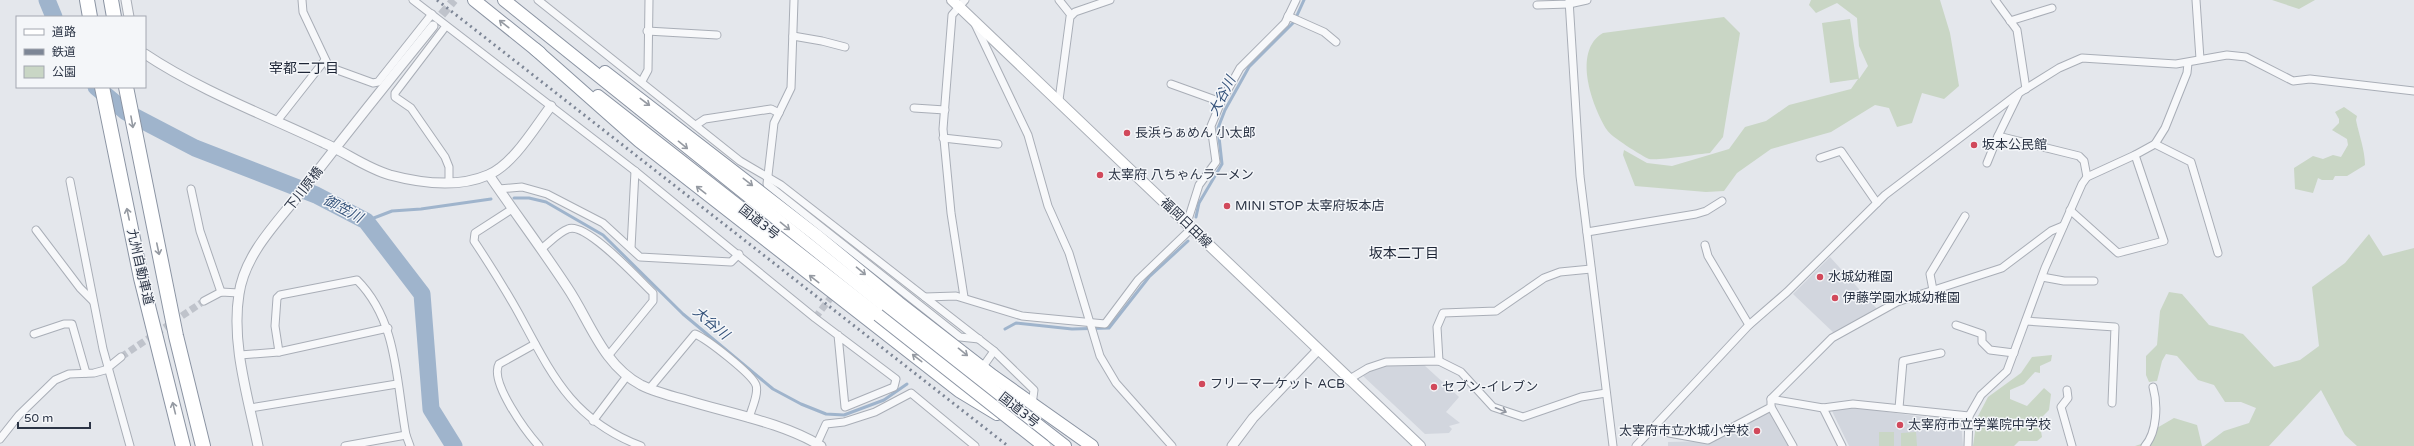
<svg xmlns="http://www.w3.org/2000/svg" width="2414" height="446" font-family="'Varela Round','Noto Sans JP',sans-serif">
<rect width="100%" height="100%" fill="#e4e7ec"/>
<g fill="#d2d6de">
<polygon points="1830,257 1877,309 1835,334 1793,294"/>
<polygon points="1415,364 1424,365 1459,397 1446,412 1460,423 1449,426 1452,429 1449,433 1425,434 1362,375 1371,369 1386,366"/>
<polygon points="1851,407 1961,422 1963,446 1849,446 1832,411"/>
<polygon points="1770,412 1791,446 1668,446 1668,442 1711,441"/>
</g>
<g fill="#c9d6c5">
<polygon points="1811,0 1940,0 1950,33 1959,86 1944,99 1922,93 1912,123 1897,127 1889,108 1875,105 1831,132 1771,149 1737,173 1724,191 1706,192 1635,186 1623,155 1624,150 1647,163 1672,166 1729,149 1745,127 1766,121 1789,105 1851,89 1858,79 1830,83 1822,23 1850,19 1859,79 1868,66 1859,46 1857,18 1837,3 1816,13 1809,5"/>
<polygon points="2272,0 2315,0 2299,9"/>
<path d="M1724,17L1740,33L1723,137L1710,153C1698,154 1658,161 1649,159C1642,156 1610,136 1607,130C1592,106 1572,51 1603,33Z"/>
<path d="M2344,107L2357,116L2356,120C2359,135 2365,150 2365,165L2347,176H2335L2333,180H2322L2318,178L2313,193L2295,189L2294,168L2313,156L2323,159L2333,155L2341,157L2348,145L2347,139L2332,130L2339,123V119L2335,112Z"/>
<polygon points="2369,234 2383,256 2414,248 2414,446 2357,446 2345,435 2321,390 2269,446 2204,446 2224,431 2249,423 2256,408 2241,402 2225,402 2214,385 2198,380 2177,356 2166,354 2162,361 2157,381 2149,382 2146,375 2146,356 2157,345 2160,311 2169,292 2182,294 2209,325 2243,334 2274,367 2300,360 2319,346 2312,287 2345,263"/>
<polygon points="2052,355 2051,361 2040,366 2040,373 2035,372 2024,384 2010,390 2010,399 2027,406 2044,388 2051,394 2049,410 2039,420 2042,437 2037,441 2019,441 2014,446 1973,446 1977,418 1988,397 2021,373 2032,357"/>
<polygon points="2174,418 2197,425 2202,446 2135,446 2144,443 2150,432"/>
<rect x="1879" y="432" width="15" height="14"/>
<polygon points="1916,432 1917,446 1901,446 1901,433"/>
</g>
<g fill="none" stroke-linecap="round" stroke-linejoin="round">
<g stroke="#9fb4cc" stroke-width="3">
<polyline points="514,198 529,198 546,202 603,235 683,314 773,389 801,404 826,414 844,415 884,400 907,384"/>
<polyline points="1196,217 1199,203 1222,164 1218,128 1225,110 1249,67 1294,22 1304,0"/>
<polyline points="366,221 392,211 421,209 491,199"/>
<polyline points="1005,329 1016,323 1072,329 1109,328 1149,277 1188,241"/>
</g>
<g stroke="#9fb4cc" stroke-width="17">
<polyline points="47,0 54,17"/>
<polyline points="96,87 126,112 195,148 316,195 366,221 422,294 431,409 454,446"/>
</g>
<g stroke="#bfc3cb" stroke-width="7" stroke-dasharray="7 3.5" stroke-linecap="butt">
<polyline points="815,318 836,291"/>
<polyline points="121,357 204,301"/>
</g>
<polyline stroke="#bfc3cb" stroke-width="9" stroke-dasharray="9 4.5" stroke-linecap="butt" points="433,25 454,0"/>
<defs>
<g id="minor">
<polyline points="302,0 303,12 329,67 373,83 378,82 382,77 432,14"/>
<polyline points="413,0 635,171 815,318 896,379 894,387 845,407 838,335"/>
<polyline points="538,0 740,161 781,185 994,351 1034,390 1032,405"/>
<polyline points="794,0 791,88 774,123 767,184 960,337 979,339"/>
<polyline points="1059,0 1071,15"/>
<polyline points="1569,0 1580,176 1613,446"/>
<polyline points="1995,0 2017,30 2026,89"/>
<polyline points="2196,0 2200,59"/>
<polyline points="1537,5 1569,4 1587,0"/>
<polyline points="1288,16 1324,32 1336,42"/>
<polyline points="2010,21 2052,8"/>
<polyline points="975,24 1028,135 1048,206 1069,253 1100,356 1116,383 1172,446"/>
<polyline points="446,26 395,93 395,97 411,108 445,157 449,167 449,183"/>
<polyline points="647,31 717,35"/>
<polyline points="793,36 822,41 845,47"/>
<polyline points="642,81 648,70 649,0"/>
<polyline points="1171,84 1221,102"/>
<polyline points="2018,95 1998,136 2079,156 2084,161 2087,177"/>
<polyline points="1059,100 1070,17 1075,12 1110,0"/>
<polyline points="914,108 945,110"/>
<polyline points="277,121 325,60"/>
<polyline points="696,125 705,119 771,109 779,113"/>
<polyline points="943,138 998,144"/>
<polyline points="2155,144 2191,162 2218,253"/>
<polyline points="1820,158 1841,151 1877,203"/>
<polyline points="1987,163 1998,136"/>
<polyline points="70,181 103,349 130,446"/>
<polyline points="191,189 200,231 221,292"/>
<polyline points="499,189 522,187 547,194 603,223 640,257 731,262 739,254"/>
<path d="M512,209L475,233L474,241C490,265 505,289 519,314C552,375 572,420 641,446"/>
<polyline points="2070,210 2118,253 2164,241 2135,155"/>
<polyline points="1187,223 1199,185 1216,162 1211,126 1221,102 1240,68 1285,23 1296,0"/>
<polyline points="36,230 80,288 93,301"/>
<polyline points="1587,232 1696,214 1706,211 1722,201"/>
<polyline points="1705,245 1708,256 1749,325"/>
<polyline points="631,248 635,171"/>
<path d="M541,249C549,243 559,232 568,229C586,221 640,281 653,293V301L608,356"/>
<polyline points="2042,277 2064,281 2094,281"/>
<polyline points="1933,290 1930,274 1965,216"/>
<polyline points="925,297 956,296 1022,316 1105,324 1138,280 1192,228"/>
<polyline points="964,297 951,213 943,129 952,15 965,0"/>
<polyline points="204,301 221,292 239,293"/>
<polyline points="2026,321 2115,327 2112,403"/>
<polyline points="1956,325 1982,334 1982,342 1990,350 2014,353"/>
<polyline points="34,334 64,324 72,324 86,373"/>
<path d="M535,344L499,364C489,382 527,433 539,446"/>
<path d="M279,352L275,326L277,298L280,295L357,280C398,321 396,381 406,435L410,446"/>
<polyline points="240,355 279,352 388,328"/>
<polyline points="1439,361 1437,327 1443,313 1496,311 1544,278 1560,272 1591,269"/>
<polyline points="982,368 994,351"/>
<polyline points="1348,380 1368,368 1386,362 1439,361 1461,372 1493,407 1523,417 1581,397 1606,393"/>
<path d="M650,388L695,334C707,339 752,374 756,385C759,394 751,410 749,418"/>
<polyline points="2067,390 2068,398 2061,407 2072,446"/>
<polyline points="1771,399 1823,408 1853,404 1969,416"/>
<polyline points="1771,407 1793,446"/>
<polyline points="250,408 397,384"/>
<polyline points="1823,408 1842,446"/>
<polyline points="1899,408 1903,361 1941,353"/>
<polyline points="593,421 627,376"/>
<polyline points="1657,425 1669,433 1708,440 1771,407 1771,399 1832,338 1897,302 2002,268 2051,231 2063,226"/>
<polyline points="0,439 19,415 55,380 69,374 94,373 105,370 121,357"/>
<polyline points="345,446 406,435"/>
<polyline points="816,446 826,424 844,422 875,412 911,393 975,446"/>
<polyline points="1636,446 1749,325 1787,292 1885,195 2019,93 2059,68 2082,58 2176,64 2227,55 2246,57 2293,81 2310,79 2414,91"/>
<polyline points="1968,446 1969,416 1981,395 2007,371 2045,268 2082,184 2087,177 2135,155 2155,144 2165,128 2187,73 2188,63"/>
<path d="M2145,446C2157,432 2158,405 2153,387"/>
</g>
<g id="tertiary">
<polyline points="126,0 129,17"/>
<path d="M145,54C197,89 267,116 324,143C347,153 366,168 390,175C420,183 458,188 488,175C513,165 535,127 551,106"/>
<path d="M489,175C515,213 542,249 567,287C590,321 602,364 641,385C655,392 671,396 686,400C731,414 781,422 821,446"/>
<path d="M258,446C248,397 231,343 239,294C245,252 280,220 305,187C347,133 390,79 433,26"/>
<polyline points="1232,446 1253,418 1318,350"/>
</g>
<polyline id="secondary" points="952,0 1420,446"/>
<g id="trunk">
<polyline points="474,0 540,53"/>
<polyline points="504,0 885,306 1065,446"/>
<polyline points="535,49 639,141 959,391 997,414"/>
<polyline points="605,72 816,235 899,303 993,376 1092,446"/>
<polyline points="598,96 878,315"/>
</g>
<g id="motorway">
<polyline points="87,0 90,17"/>
<polyline points="111,0 114,17"/>
<polyline points="102,87 141,278 183,446"/>
<polyline points="126,87 176,336 203,446"/>
</g>
</defs>
<use href="#minor" stroke="#a9aeb7" stroke-width="9"/>
<use href="#tertiary" stroke="#a9aeb7" stroke-width="11"/>
<use href="#secondary" stroke="#a9aeb7" stroke-width="12"/>
<use href="#trunk" stroke="#8b94a3" stroke-width="14"/>
<use href="#motorway" stroke="#8b94a3" stroke-width="16"/>
<use href="#minor" stroke="#f7f8fa" stroke-width="7"/>
<use href="#tertiary" stroke="#f7f8fa" stroke-width="9"/>
<use href="#secondary" stroke="#fff" stroke-width="10"/>
<use href="#trunk" stroke="#fff" stroke-width="12"/>
<use href="#motorway" stroke="#fff" stroke-width="14"/>
<polyline stroke="#7d8696" stroke-width="3" stroke-dasharray="2 4" stroke-linecap="butt" points="437,0 1008,446"/>
<defs>
<polyline id="trunk-bridge" points="878,315 1044,446"/>
</defs>
<use href="#trunk-bridge" stroke="#8b94a3" stroke-width="14" stroke-linecap="butt"/>
<use href="#trunk-bridge" stroke="#fff" stroke-width="12"/>
</g>
<defs><path id="oneway-shaft" d="M-6 0H5M1.5-3L5.5 0L1.5 3" fill="none" stroke-width="1.6" stroke-linecap="round" stroke-linejoin="round"/></defs>
<g stroke="#959aa2">
<use href="#oneway-shaft" transform="translate(504 24) rotate(-142)"/>
<use href="#oneway-shaft" transform="translate(645 102) rotate(37)"/>
<use href="#oneway-shaft" transform="translate(132 122) rotate(80)"/>
<use href="#oneway-shaft" transform="translate(683 145) rotate(39)"/>
<use href="#oneway-shaft" transform="translate(748 182) rotate(38)"/>
<use href="#oneway-shaft" transform="translate(701 190) rotate(-142)"/>
<use href="#oneway-shaft" transform="translate(128 214) rotate(-102)"/>
<use href="#oneway-shaft" transform="translate(785 226) rotate(39)"/>
<use href="#oneway-shaft" transform="translate(158 249) rotate(78)"/>
<use href="#oneway-shaft" transform="translate(861 271) rotate(40)"/>
<use href="#oneway-shaft" transform="translate(814 279) rotate(-142)"/>
<use href="#oneway-shaft" transform="translate(963 352) rotate(39)"/>
<use href="#oneway-shaft" transform="translate(917 358) rotate(-142)"/>
<use href="#oneway-shaft" transform="translate(174 408) rotate(-104)"/>
</g>
<use stroke="#9196a0" href="#oneway-shaft" transform="translate(1501 410) rotate(22)"/>
<g fill="#d1495b" stroke="#f4f6f9" stroke-width="1.5">
<circle cx="1127" cy="133" r="4"/>
<circle cx="1974" cy="145" r="4"/>
<circle cx="1100" cy="175" r="4"/>
<circle cx="1227" cy="206" r="4"/>
<circle cx="1820" cy="277" r="4"/>
<circle cx="1835" cy="298" r="4"/>
<circle cx="1202" cy="384" r="4"/>
<circle cx="1434" cy="387" r="4"/>
<circle cx="1900" cy="425" r="4"/>
<circle cx="1757" cy="431" r="4"/>
</g>
<g text-anchor="middle" dominant-baseline="central" stroke-width="3" stroke-linejoin="round" paint-order="stroke">
<g font-size="13" fill="#2b3445" stroke="#f4f6f9" text-anchor="start">
<text x="1135" y="133">長浜らぁめん 小太郎</text>
<text x="1982" y="145">坂本公民館</text>
<text x="1108" y="175">太宰府 八ちゃんラーメン</text>
<text x="1235" y="206">MINI STOP 太宰府坂本店</text>
<text x="1828" y="277">水城幼稚園</text>
<text x="1843" y="298">伊藤学園水城幼稚園</text>
<text x="1210" y="384">フリーマーケット ACB</text>
<text x="1442" y="387">セブン-イレブン</text>
<text x="1908" y="425">太宰府市立学業院中学校</text>
<text x="1749" y="431" text-anchor="end">太宰府市立水城小学校</text>
</g>
<g font-size="13" fill="#2b3445" stroke="#f4f6f9">
<text transform="translate(304 189) rotate(-52)">下川原橋</text>
<text transform="translate(759 222) rotate(38)">国道3号</text>
<text transform="translate(1186 223) rotate(44)">福岡日田線</text>
<text transform="translate(140 267) rotate(77)">九州自動車道</text>
<text transform="translate(1019 410) rotate(38)">国道3号</text>
</g>
<g font-size="14" fill="#1d2536" stroke="#f4f6f9">
<text x="304" y="68">宰都二丁目</text>
<text x="1404" y="253">坂本二丁目</text>
</g>
<g font-size="14" font-style="italic" fill="#34527a" stroke="#f4f6f9">
<text transform="translate(1222 96) rotate(-63)">大谷川</text>
<text transform="translate(343 209) rotate(28)">御笠川</text>
<text transform="translate(711 323) rotate(40)">大谷川</text>
</g>
</g>
<rect x="16" y="16" width="130" height="72" fill="#f4f6f9" stroke="#a4a8b1"/>
<rect x="24" y="29" width="20" height="6" fill="#ffffff" stroke="#a4a8b1"/>
<text x="52" y="36" font-size="12" fill="#2b3445">道路</text>
<rect x="24" y="49" width="20" height="6" fill="#7d8696" stroke="#a4a8b1"/>
<text x="52" y="56" font-size="12" fill="#2b3445">鉄道</text>
<rect x="24" y="66" width="20" height="12" fill="#c9d6c5" stroke="#a4a8b1"/>
<text x="52" y="76" font-size="12" fill="#2b3445">公園</text>
<path d="M18 422v6h72v-6" fill="none" stroke="#2b3445" stroke-width="2"/>
<text x="24" y="422" font-size="12" fill="#2b3445" stroke="#f4f6f9" stroke-width="3" paint-order="stroke">50 m</text>
</svg>
